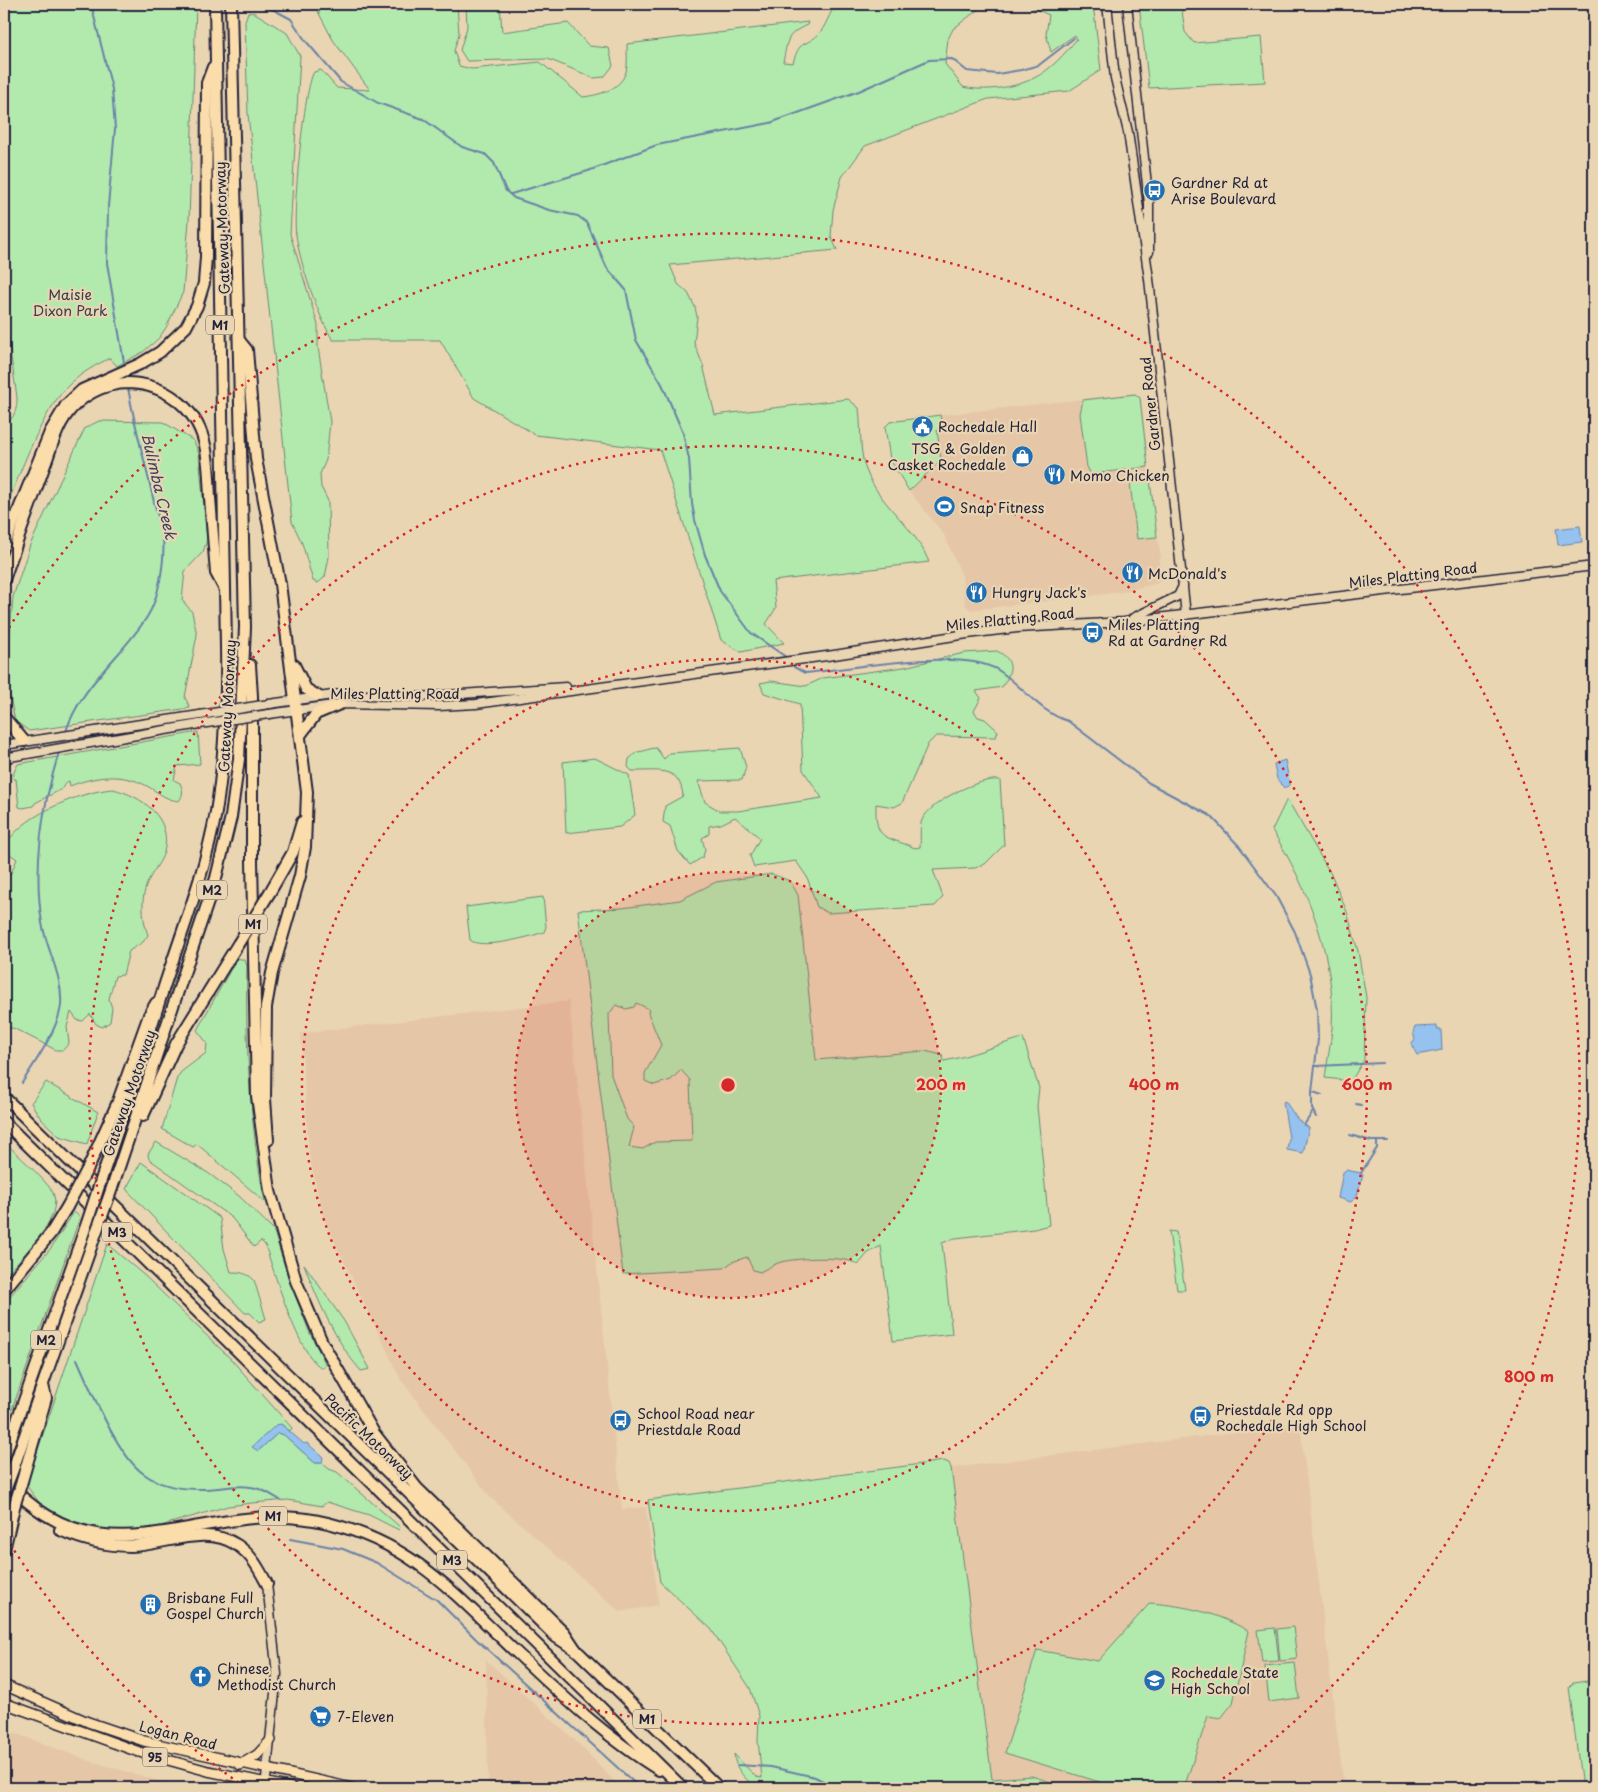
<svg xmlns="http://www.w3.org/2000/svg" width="1598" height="1792" font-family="'Playpen Sans',sans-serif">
<rect width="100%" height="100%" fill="#ead5b3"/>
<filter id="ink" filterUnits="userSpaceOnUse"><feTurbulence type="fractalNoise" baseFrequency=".02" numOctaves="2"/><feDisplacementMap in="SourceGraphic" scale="10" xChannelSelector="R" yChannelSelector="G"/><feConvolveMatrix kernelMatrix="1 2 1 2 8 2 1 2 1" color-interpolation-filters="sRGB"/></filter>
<g filter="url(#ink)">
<g fill="#e5c7a7">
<polygon points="1136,393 1141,399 1154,522 1161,556 1159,563 1161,578 1158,583 1122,592 972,610 968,608 965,605 962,576 944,535 909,491 941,460 937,430 942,428 940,415"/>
<polygon points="569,1001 622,1509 646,1507 659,1605 620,1612 490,1497 401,1380 324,1220 309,1155 301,1033"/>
<polygon points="1300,1424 1344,1788 1069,1788 1032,1776 992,1779 951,1468"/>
<polygon points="486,1660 579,1744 621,1788 488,1788"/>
<polygon points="4,1729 87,1760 183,1788 4,1788"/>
</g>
<g fill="#b2eaad" stroke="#6a8674" fill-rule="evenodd">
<path d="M4,4H196L189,221L183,292L167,326L159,338L143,352L117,366L110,358C96,365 83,372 71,383C42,409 19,476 4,513V424C15,419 17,409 17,397L4,310Z"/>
<path d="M314,4H457L459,34L454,51L459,66L472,69L540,62L583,97C599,95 620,90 626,72C628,64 627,53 627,44L808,22L807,25C785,35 788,40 783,62L793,63C800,39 803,48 818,35C825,28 830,12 836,4H985L953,29L948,39L945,64L963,87C983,92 1015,88 1034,78C1051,70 1065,53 1077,39L1075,35L1072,37L1051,52L1046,34L1049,15L1025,4H1093L1101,70L1069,91L988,99L865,146L842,177L833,210L831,236L837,250L670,265L678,284L688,293L695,307L697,317L694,343L703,365L715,415L848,399L859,408C862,431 858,456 869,477C884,509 916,528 929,562L773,581L776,608L766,624L784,643L741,652L721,640L660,450L536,435L474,398L440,340H333C318,317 300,263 296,235C292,215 304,87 314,72L321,70L337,88L370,90L333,40Z"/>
<polygon points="466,4 500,4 502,32 568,23 589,46 609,48 613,66 604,77 594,78 548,59 467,61 460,50 467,27"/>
<polygon points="1139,4 1181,4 1185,32 1194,43 1261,37 1265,82 1149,88"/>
<polygon points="248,12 255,13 287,33 300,56 290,234 318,325 318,347 330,422 326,460 320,474 321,487 328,501 329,557 325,577 318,583 313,581 302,543 292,522 248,114 245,21"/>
<polygon points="1135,394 1140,398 1148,467 1091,474 1087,467 1080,414 1083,400"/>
<polygon points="940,415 942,429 937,430 941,460 909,491 890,459 885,427 890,422"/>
<polygon points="99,421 163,422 194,441 199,454 207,540 203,552 185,571 182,600 192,612 197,635 185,697 190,708 29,731 15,721 8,688 8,653 13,597 30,545 85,428"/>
<polygon points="1150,480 1157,537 1137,539 1130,483"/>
<path d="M997,651C1015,660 1012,672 1002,687L976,691L981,698L974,711L978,717L985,719L998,731L996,737L936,736L928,744L902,803L894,807L876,804C875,841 884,835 915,848L920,847C921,839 919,827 922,820C931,801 980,777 1000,780L1004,845L985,864L975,868L933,870L943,897L935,906L828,913L817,907L807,877L796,861L754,867L750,856L760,838L735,817L721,824L709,826V834L702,838L705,849L703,857L690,865L678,851L670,826L663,822L665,806L683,796C680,764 655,772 632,771L628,767L629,759L637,752C644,752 649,748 656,748L664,759L670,753L740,748L746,767L742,780L698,781L705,802L720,811H738L822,798L803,770L800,704L764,693L760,683L771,681L806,686L823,678L904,667L964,653Z"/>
<path d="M198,732L200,764L177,766L174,780L180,783C183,790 184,794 179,801C166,800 158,792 147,786C122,772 95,776 70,786L69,781L65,783L62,789L35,803L33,806L23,808L19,807L16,779H13L14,772L18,764Z"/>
<polygon points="595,758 629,775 635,815 620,827 566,833 563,762"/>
<path d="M113,789C142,796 173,818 164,852C160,865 148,876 145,890C141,903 143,922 148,935L143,942L129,951L123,975L115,976L109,999L112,1008L110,1022L102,1027L96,1024L90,1014L83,1021L77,1020L71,1012L67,1027L69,1043L63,1050H56L13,1028H4V879L11,873L17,859L4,850C14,818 81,791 113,789Z"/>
<path d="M1287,799L1332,876L1347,912L1358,951L1366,997L1364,1060L1351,1081L1325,1078C1327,1061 1331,1045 1332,1028C1336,959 1308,887 1272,830Z"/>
<path d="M772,874L790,881L798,895L816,1060L925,1051L942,1055L944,1061C971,1056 996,1045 1023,1038L1039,1088L1037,1106L1049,1225L1034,1229L955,1238L942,1243L952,1334L893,1341L881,1246L868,1253L858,1265C847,1255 797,1258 781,1262C774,1264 766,1269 760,1272L753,1270L747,1257L732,1262L724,1268L623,1274L578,910L622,908L680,900L716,882ZM636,1003L649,1009L648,1013L661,1045L645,1073V1081L654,1085L671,1080L681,1070L690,1080L692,1141L655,1142L643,1149L629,1147L634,1127L627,1119L611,1075L609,1014L616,1005L626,1009L634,1007Z"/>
<path d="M543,897L546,927L544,932C530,937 481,950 470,940L466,907Z"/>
<path d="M237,958L245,960L247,966C245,1041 250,1129 265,1202L197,1144L193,1147L162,1129L177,1078L181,1072L206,1053L207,1043L197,1030Z"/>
<polygon points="46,1082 98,1112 87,1144 59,1136 41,1119 31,1103"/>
<path d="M4,1141C16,1154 44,1178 52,1191C67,1216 19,1259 4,1277Z"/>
<path d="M156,1142L208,1173L239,1196L273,1229L290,1282L309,1331L325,1363L323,1368C299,1360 274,1270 265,1245L261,1241L254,1247L232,1218L149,1159L148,1154Z"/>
<path d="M141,1162L220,1218L224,1249L231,1272C239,1272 248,1273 254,1280L266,1319L259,1322L250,1313H245L126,1189Z"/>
<polygon points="74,1212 80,1217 4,1432 4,1303 51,1248"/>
<polygon points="1169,1231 1176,1232 1185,1290 1177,1290"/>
<polygon points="107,1244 146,1277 230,1358 292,1428 290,1431 281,1424 258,1451 278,1433 284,1435 315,1463 322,1463 329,1469 337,1472 400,1527 399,1530 369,1515 327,1502 322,1506 288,1500 252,1503 228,1506 147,1530 125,1533 107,1530 64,1519 45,1510 26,1485"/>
<path d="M304,1264L344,1321L370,1369L361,1371C336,1343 317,1299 304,1264Z"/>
<path d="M944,1461L949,1463L951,1468L992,1779L1032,1776L1069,1788H756C745,1778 735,1770 734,1754L756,1777L762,1778L758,1741L759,1716L750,1688L711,1629L660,1582L648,1500Z"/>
<path d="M1150,1603C1188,1606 1216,1613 1249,1631L1233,1703L1221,1718L1208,1716L1184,1788H1119L1005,1753L1037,1650L1098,1661Z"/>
<polygon points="1293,1627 1297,1659 1280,1661 1277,1629"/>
<polygon points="1275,1628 1279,1661 1262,1662 1258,1630"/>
<polygon points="1295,1663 1299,1698 1269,1702 1265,1666"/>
<polygon points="1594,1680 1594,1785 1582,1788 1569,1687 1573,1683"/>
</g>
<g fill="#95c2ef" stroke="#6782a7">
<polygon points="1580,526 1582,542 1558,545 1556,529"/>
<polygon points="1285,760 1290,785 1284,788 1277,779 1274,764"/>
<polygon points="1437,1026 1437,1029 1441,1029 1442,1050 1417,1055 1411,1044 1415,1039 1413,1033 1415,1027"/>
<polygon points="1285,1101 1298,1120 1309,1128 1303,1153 1287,1150 1289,1138 1283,1102"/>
<polygon points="1346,1170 1361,1173 1363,1175 1357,1196 1351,1202 1338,1198 1343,1172"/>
<polygon points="281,1424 304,1444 307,1443 323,1457 322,1463 315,1463 284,1435 278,1433 258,1451 252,1447 276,1425"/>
</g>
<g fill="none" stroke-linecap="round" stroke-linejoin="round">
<g stroke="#6782a7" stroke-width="2">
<polyline points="91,4 112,89 115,129 108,206 107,263 125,368"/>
<polyline points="263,4 291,19 305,40 341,82 378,103 423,119 462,147 485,154 494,163 506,191 514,198 549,210 578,216 587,223 607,268 626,290 636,340 662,384 683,433 689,459 692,504 695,520 705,555 720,591 751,633 786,657"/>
<polyline points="511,194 588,171 657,145 770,123 859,91 929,60 952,59 967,71 997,74 1021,70 1039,65 1074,38"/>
<path d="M794,667L805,673C850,669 960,647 998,670C1022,685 1040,713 1068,721L1149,783L1211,816L1239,846L1276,896L1295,932L1310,974L1317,1010L1318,1039L1312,1092V1109L1316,1117"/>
<path d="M65,734C81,684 120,659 147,617C159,599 165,560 163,539C162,526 156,511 153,498C145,461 134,425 128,387"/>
<polyline points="1316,1066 1382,1063"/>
<path d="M22,1083C34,1064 59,1028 61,1005C63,976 47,951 42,923C33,867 42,804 60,750"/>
<polyline points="1313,1092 1322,1095"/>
<polyline points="1356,1104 1361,1105"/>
<polyline points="1304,1125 1312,1113"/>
<polyline points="1350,1135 1371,1141 1388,1141"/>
<polyline points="1361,1173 1377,1148 1377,1141"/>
<path d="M77,1359C91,1390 117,1455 144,1474C162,1487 181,1489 202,1489C221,1489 241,1483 259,1489C266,1491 273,1496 280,1500"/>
<polyline points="290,1539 343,1549 377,1563 437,1600 476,1639 640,1788"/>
<polyline points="738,1765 771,1767 815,1777 837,1788"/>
</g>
<defs>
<g id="secondary">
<polyline points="1107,4 1115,78 1128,132 1149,279 1186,615"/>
<polyline points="1127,4 1149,203 1149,252"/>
<polyline points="1133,618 1178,596 1183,586"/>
<polyline points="269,704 340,694 417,697 566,687"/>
<polyline points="269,714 340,704 439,706 476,704 834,655 967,634 1017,628 1124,622 1594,566"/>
<polyline points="4,745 200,715"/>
<polyline points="4,758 200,724"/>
<polyline points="265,1788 277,1674 267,1584"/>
</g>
<g id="primary">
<polyline points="4,1685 88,1722 144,1741 352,1788"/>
<polyline points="4,1703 139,1752 208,1771 292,1788"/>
<polyline points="240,1765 257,1755 271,1740"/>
</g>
<g id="highway">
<polyline points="239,340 247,350 256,459 280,584 307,792 305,847 300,876 272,973 266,1007 265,1099 268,1140"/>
<polyline points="4,546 50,432 66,405 82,390 140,364 160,352 186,327 197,306 204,283 206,257 207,83 213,67"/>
<path d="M4,580C16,543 30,506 43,470C50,453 54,433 65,417C79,396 104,383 129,383C164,384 195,407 204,441C209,459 209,479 210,498C212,523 214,548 216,573L224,588"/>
<polyline points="250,665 252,696 252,862 257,1096 270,1191 296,1281 322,1342 374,1433 417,1488 564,1632 576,1650"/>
<polyline points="294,665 306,689 318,696"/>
<polyline points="4,717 24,741"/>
<polyline points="301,734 316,714 340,704"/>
<polyline points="4,748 6,758"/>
<polyline points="270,892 293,852 302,822"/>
<polyline points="4,1097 556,1637 576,1650 719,1788"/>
<polyline points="143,1116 176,1044 238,944"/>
<polyline points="4,1122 683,1788"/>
<polyline points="89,1166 117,1104 149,1015 156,1003"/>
<path d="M102,1177C123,1115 143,1053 163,990C182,931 205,873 216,812C225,757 227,702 226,646L215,4"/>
<polyline points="112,1188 216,878 231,817 239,759 245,627 231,4"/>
<polyline points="4,1290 51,1233 67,1207"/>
<polyline points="4,1457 87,1223"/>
<polyline points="12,1472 96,1233"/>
<path d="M4,1479C107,1595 206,1492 328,1523C416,1545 455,1595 517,1653C560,1694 608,1739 659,1770"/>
<polyline points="22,1481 46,1398 43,1385"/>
<path d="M60,1530C82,1540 107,1546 131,1546C165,1545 206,1524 237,1545C252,1555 259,1569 267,1584"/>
<polyline points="4,1550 14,1507"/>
</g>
</defs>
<use href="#secondary" stroke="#22223b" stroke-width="11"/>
<use href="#primary" stroke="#22223b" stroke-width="12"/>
<use href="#highway" stroke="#22223b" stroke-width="14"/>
<use href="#secondary" stroke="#ead5b3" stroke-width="8"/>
<use href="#primary" stroke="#fbddab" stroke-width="9"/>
<use href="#highway" stroke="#fbddab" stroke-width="10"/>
<defs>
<g id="secondary-bridge">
<polyline points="200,715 269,704"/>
<polyline points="200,724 269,714"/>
</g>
<g id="highway-bridge">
<polyline points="238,944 270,892"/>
<polyline points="67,1207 89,1166"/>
<polyline points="87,1223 102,1177"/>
<polyline points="96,1233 112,1188"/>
<polyline points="4,1493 12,1472"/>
<polyline points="14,1507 22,1481"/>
</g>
</defs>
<use href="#secondary-bridge" stroke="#22223b" stroke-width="11" stroke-linecap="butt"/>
<use href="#highway-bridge" stroke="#22223b" stroke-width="14" stroke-linecap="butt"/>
<use href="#secondary-bridge" stroke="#ead5b3" stroke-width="8"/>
<use href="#highway-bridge" stroke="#fbddab" stroke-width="10"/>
</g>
</g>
<circle cx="728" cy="1085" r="213" fill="#d62828" fill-opacity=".12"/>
<g fill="none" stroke="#d62828" stroke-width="2.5" stroke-dasharray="2.5 5">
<circle cx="728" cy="1085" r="213"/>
<circle cx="728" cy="1085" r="426"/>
<circle cx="728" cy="1085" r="639"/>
<path d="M245 1787A852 852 0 0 1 5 1536M5 634A852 852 0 1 1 1211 1787"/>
</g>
<defs>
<symbol id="bus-disc" viewBox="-11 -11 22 22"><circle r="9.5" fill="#1f6fb2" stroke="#ead5b3"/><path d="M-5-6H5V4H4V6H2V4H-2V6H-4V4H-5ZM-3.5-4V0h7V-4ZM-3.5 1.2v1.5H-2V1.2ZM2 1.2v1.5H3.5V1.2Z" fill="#fff"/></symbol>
<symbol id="civic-disc" viewBox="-11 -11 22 22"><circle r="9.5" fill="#1f6fb2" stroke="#ead5b3"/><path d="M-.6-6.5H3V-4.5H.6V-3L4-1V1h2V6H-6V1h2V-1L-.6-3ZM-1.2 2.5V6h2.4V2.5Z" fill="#fff"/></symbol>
<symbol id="shop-disc" viewBox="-11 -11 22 22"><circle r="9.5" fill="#1f6fb2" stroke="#ead5b3"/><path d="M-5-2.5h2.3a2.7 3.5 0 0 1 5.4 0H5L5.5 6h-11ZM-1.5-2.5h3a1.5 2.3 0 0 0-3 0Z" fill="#fff"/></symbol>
<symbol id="restaurant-disc" viewBox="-11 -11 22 22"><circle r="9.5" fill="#1f6fb2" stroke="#ead5b3"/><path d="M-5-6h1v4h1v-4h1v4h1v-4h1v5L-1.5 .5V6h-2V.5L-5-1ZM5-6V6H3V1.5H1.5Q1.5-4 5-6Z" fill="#fff"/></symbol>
<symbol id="stadium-disc" viewBox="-11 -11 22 22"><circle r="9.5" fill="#1f6fb2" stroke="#ead5b3"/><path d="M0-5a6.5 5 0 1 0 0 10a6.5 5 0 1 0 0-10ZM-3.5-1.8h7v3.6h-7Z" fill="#fff"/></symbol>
<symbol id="building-disc" viewBox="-11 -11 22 22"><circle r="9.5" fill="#1f6fb2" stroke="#ead5b3"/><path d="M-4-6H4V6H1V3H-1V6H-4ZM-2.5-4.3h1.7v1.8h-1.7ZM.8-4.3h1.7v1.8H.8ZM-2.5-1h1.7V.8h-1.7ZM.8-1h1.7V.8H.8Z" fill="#fff"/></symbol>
<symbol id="church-disc" viewBox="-11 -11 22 22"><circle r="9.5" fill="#1f6fb2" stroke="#ead5b3"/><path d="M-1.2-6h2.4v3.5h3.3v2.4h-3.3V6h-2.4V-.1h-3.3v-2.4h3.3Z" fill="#fff"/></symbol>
<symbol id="school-disc" viewBox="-11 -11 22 22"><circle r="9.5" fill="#1f6fb2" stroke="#ead5b3"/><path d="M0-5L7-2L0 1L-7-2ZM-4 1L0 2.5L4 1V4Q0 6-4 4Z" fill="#fff"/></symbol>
<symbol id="supermarket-disc" viewBox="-11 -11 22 22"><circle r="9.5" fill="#1f6fb2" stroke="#ead5b3"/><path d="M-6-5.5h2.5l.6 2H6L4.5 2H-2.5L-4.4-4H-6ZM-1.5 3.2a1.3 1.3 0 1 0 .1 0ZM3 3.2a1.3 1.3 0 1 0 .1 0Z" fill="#fff"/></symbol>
</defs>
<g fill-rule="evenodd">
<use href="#bus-disc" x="1142" y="178" width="25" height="25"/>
<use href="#civic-disc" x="910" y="414" width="25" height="25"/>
<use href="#shop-disc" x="1010" y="444" width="25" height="25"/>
<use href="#restaurant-disc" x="1042" y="462" width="25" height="25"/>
<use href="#stadium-disc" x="932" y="494" width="25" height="25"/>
<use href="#restaurant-disc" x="1120" y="560" width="25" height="25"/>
<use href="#restaurant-disc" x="964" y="580" width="25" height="25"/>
<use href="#bus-disc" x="1080" y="620" width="25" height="25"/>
<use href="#bus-disc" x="1188" y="1404" width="25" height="25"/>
<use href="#bus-disc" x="608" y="1408" width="25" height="25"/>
<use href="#building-disc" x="138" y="1592" width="25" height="25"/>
<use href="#church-disc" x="188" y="1664" width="25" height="25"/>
<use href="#school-disc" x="1142" y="1668" width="25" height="25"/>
<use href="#supermarket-disc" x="308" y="1704" width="25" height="25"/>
</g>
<g text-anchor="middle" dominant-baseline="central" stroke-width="4.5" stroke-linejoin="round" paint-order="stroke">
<g fill="#ead5b3" stroke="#5e585f" stroke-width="1">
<rect x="206" y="315.5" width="28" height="19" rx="4"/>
<rect x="197" y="880.5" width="30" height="19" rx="4"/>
<rect x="239" y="914.5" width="28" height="19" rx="4"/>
<rect x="102" y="1222.5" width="30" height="19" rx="4"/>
<rect x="31" y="1330.5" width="30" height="19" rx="4"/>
<rect x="259" y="1506.5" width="28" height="19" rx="4"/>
<rect x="437" y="1550.5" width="30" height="19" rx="4"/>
<rect x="633" y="1709.5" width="28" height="19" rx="4"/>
<rect x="142.5" y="1747.5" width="25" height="19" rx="4"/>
</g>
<g font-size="12" font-weight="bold" fill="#22223b">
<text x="220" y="325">M1</text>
<text x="212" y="890">M2</text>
<text x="253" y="924">M1</text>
<text x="117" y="1232">M3</text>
<text x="46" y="1340">M2</text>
<text x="273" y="1516">M1</text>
<text x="452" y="1560">M3</text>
<text x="647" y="1719">M1</text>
<text x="155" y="1757">95</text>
</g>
<g font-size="14" fill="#22223b" stroke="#ead5b3" text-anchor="start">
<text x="1171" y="182">Gardner Rd at<tspan x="1171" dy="16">Arise Boulevard</tspan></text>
<text x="938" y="426">Rochedale Hall</text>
<text x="1006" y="448" text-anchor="end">TSG &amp; Golden<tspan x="1006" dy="16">Casket Rochedale</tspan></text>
<text x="1070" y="475">Momo Chicken</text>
<text x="960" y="507">Snap Fitness</text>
<text x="1148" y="573">McDonald's</text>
<text x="992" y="592">Hungry Jack's</text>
<text x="1108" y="624">Miles Platting<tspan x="1108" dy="16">Rd at Gardner Rd</tspan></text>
<text x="1216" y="1409">Priestdale Rd opp<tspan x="1216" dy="16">Rochedale High School</tspan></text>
<text x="637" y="1413">School Road near<tspan x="637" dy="16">Priestdale Road</tspan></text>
<text x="166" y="1597">Brisbane Full<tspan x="166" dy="16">Gospel Church</tspan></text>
<text x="217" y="1668">Chinese<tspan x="217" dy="16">Methodist Church</tspan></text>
<text x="1171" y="1672">Rochedale State<tspan x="1171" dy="16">High School</tspan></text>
<text x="337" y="1716">7-Eleven</text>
</g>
<g font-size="14" fill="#22223b" stroke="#ead5b3">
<text transform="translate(222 228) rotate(-92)">Gateway Motorway</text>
<text transform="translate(1150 404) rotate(-96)">Gardner Road</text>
<text transform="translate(1413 575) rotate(-7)">Miles Platting Road</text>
<text transform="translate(1010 619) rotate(-6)">Miles Platting Road</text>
<text x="395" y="693">Miles Platting Road</text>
<text transform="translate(227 706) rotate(-87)">Gateway Motorway</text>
<text transform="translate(129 1093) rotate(-71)">Gateway Motorway</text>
<text transform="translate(369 1436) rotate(44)">Pacific Motorway</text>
<text transform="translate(178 1735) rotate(14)">Logan Road</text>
</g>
<g font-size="14" fill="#38404c" stroke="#ead5b3">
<text x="70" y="294">Maisie<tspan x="70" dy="16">Dixon Park</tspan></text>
</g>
<g font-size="15" font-style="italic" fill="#39425f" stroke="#ead5b3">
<text transform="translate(160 486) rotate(77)">Bulimba Creek</text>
</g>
</g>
<circle cx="728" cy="1085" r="8" fill="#d62828" stroke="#ead5b3" stroke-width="2.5"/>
<g font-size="15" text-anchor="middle" font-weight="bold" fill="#d62828" stroke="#ead5b3" stroke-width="4.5" stroke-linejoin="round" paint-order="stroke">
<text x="941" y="1090">200 m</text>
<text x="1154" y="1090">400 m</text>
<text x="1367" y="1090">600 m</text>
<text x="1529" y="1382">800 m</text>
</g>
<rect width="1598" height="1792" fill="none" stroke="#ead5b3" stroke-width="20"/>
<rect x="10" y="10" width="1578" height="1772" fill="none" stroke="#22223b" stroke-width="2" filter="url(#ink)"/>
</svg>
